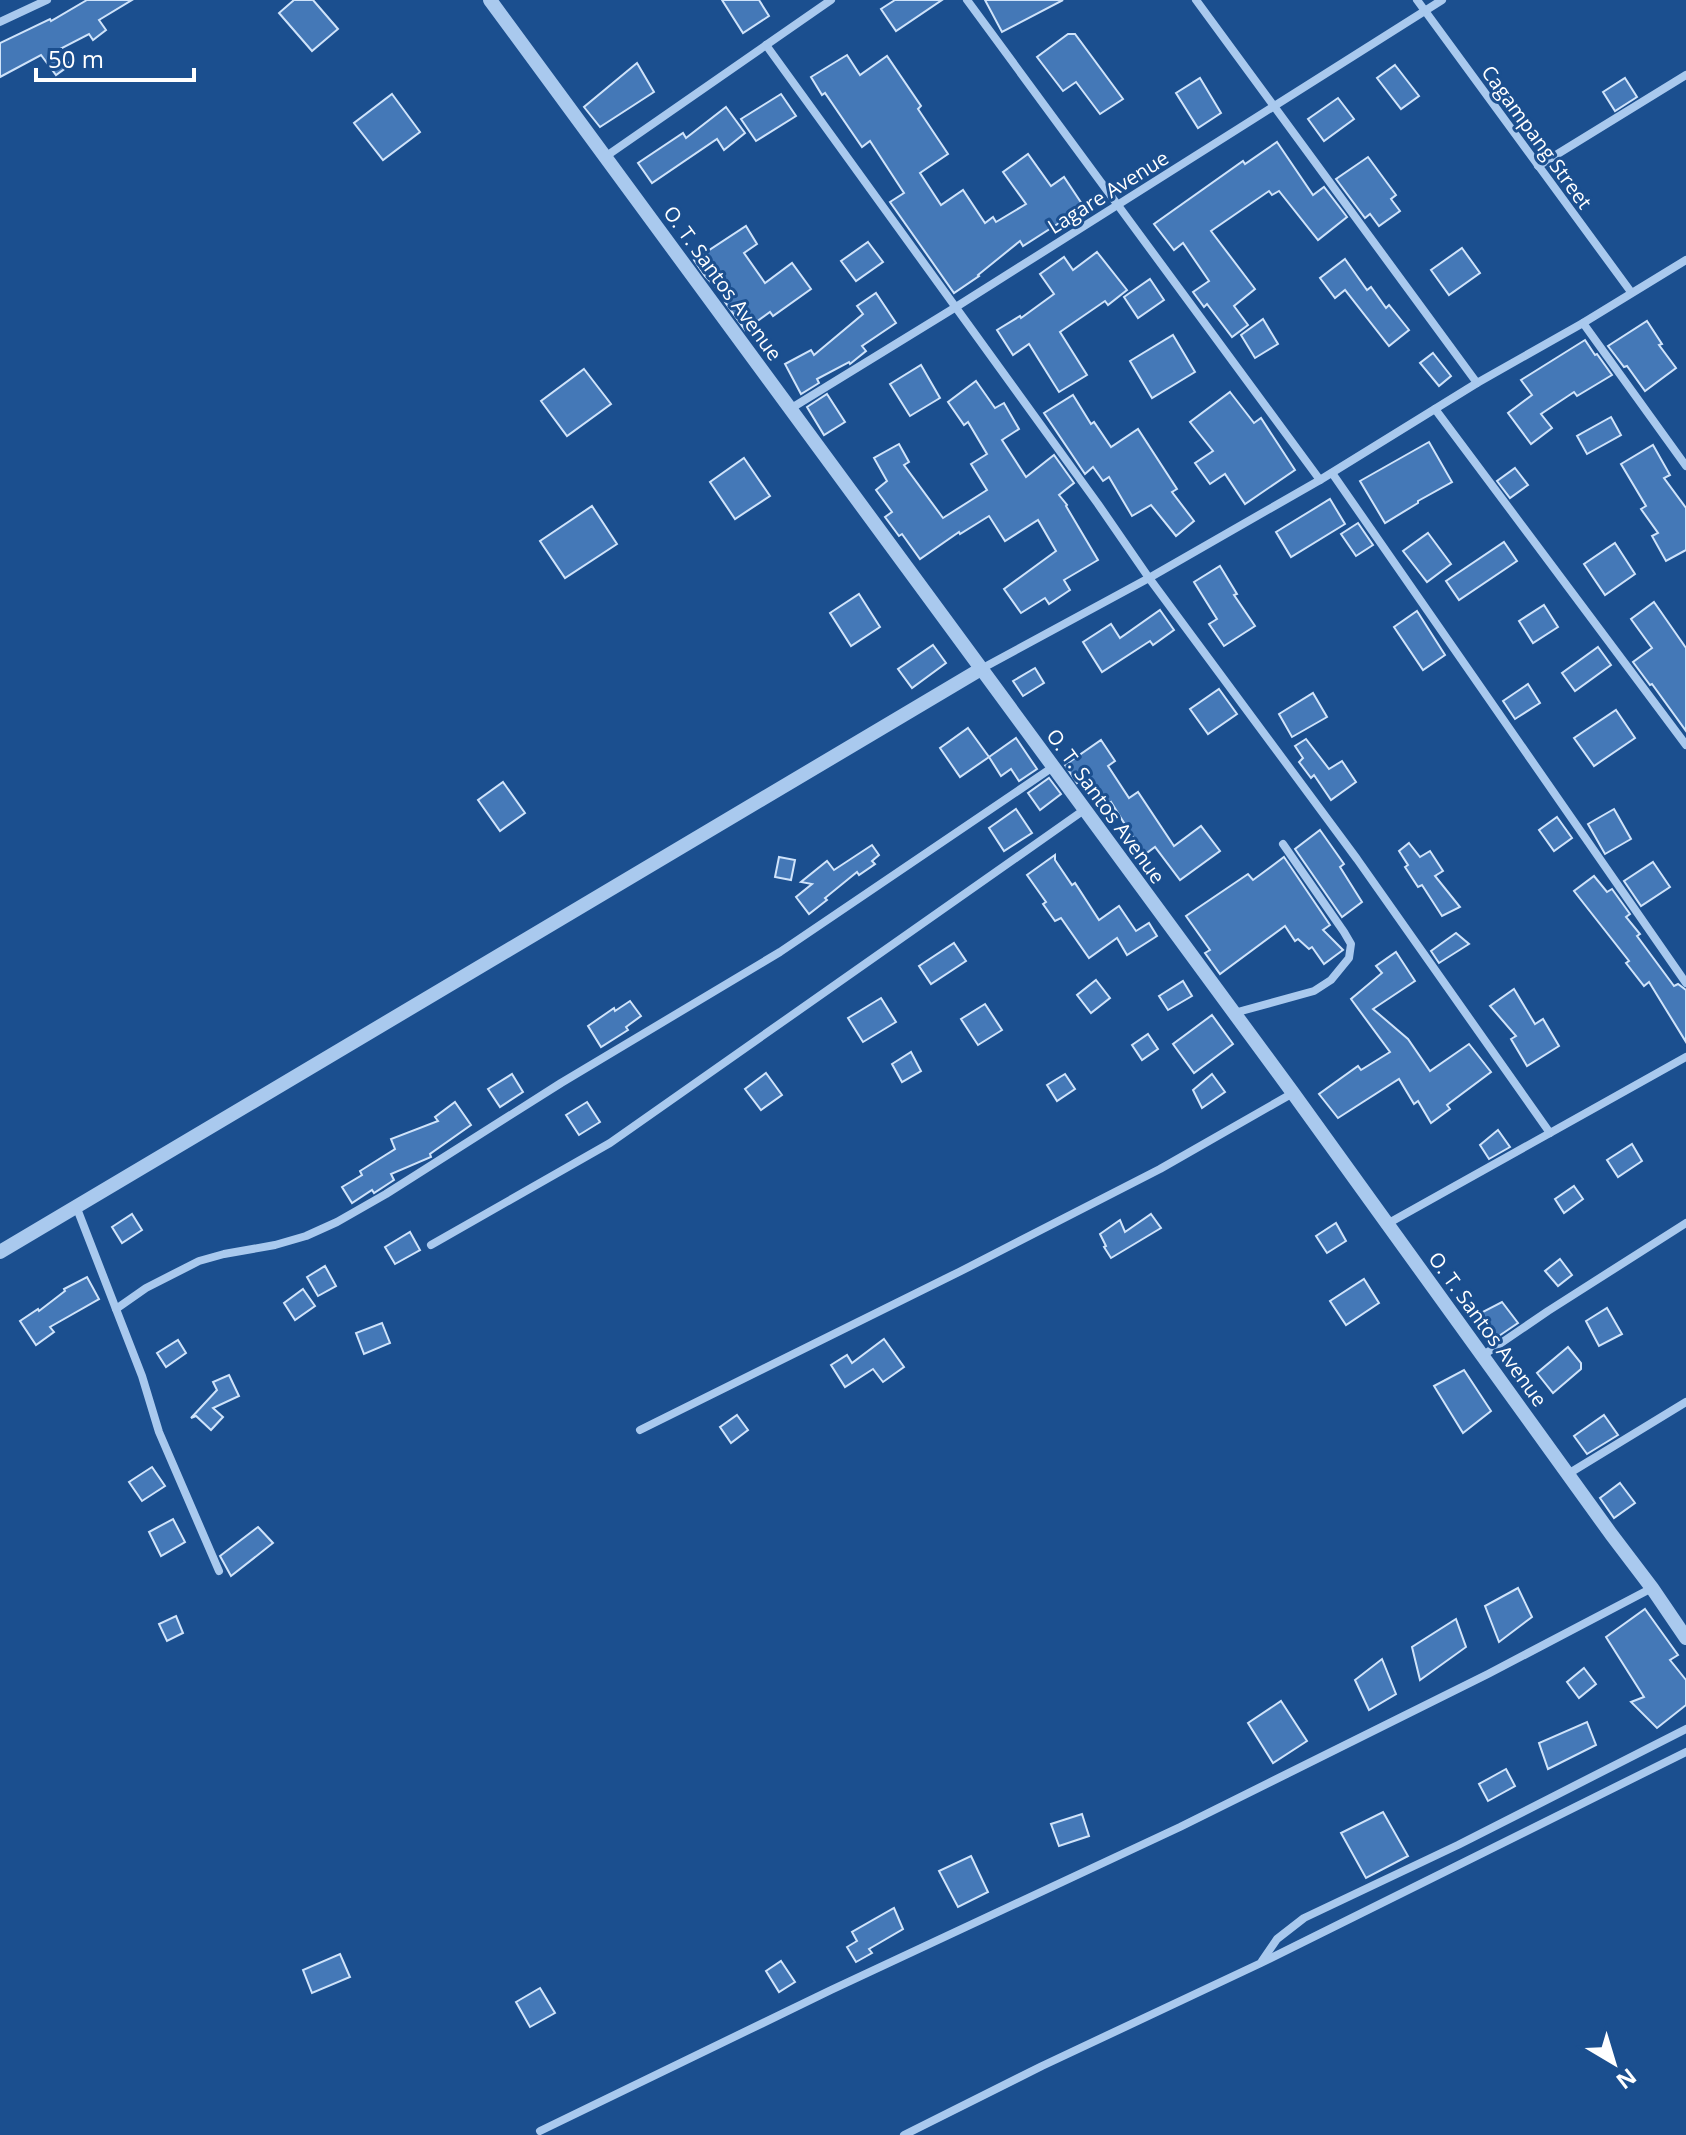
<svg xmlns="http://www.w3.org/2000/svg" width="1686" height="2135" font-family="'Open Sans',sans-serif">
<rect width="100%" height="100%" fill="#1b4f8f"/>
<g fill="#4478b7" stroke="#cfe3fa" stroke-width="2">
<polygon points="87,0 132,0 99,20 106,30 93,40 89,34 58,50 70,65 56,75 41,55 0,77 0,43 50,19 51,21"/>
<polygon points="294,0 313,0 338,29 312,51 279,13"/>
<polygon points="722,0 759,0 769,16 743,33"/>
<polygon points="895,0 942,0 896,31 881,9"/>
<polygon points="985,0 1063,0 1002,32"/>
<polygon points="1068,34 1075,34 1123,99 1100,114 1076,82 1063,91 1037,57"/>
<polygon points="847,55 860,75 887,56 921,106 918,109 948,154 920,173 941,205 963,190 985,223 993,217 996,222 1026,204 1003,172 1028,154 1051,186 1064,177 1084,207 1023,246 1020,241 978,275 979,276 954,293 890,202 904,193 870,141 862,147 825,93 822,95 811,77"/>
<polygon points="637,63 654,92 600,127 584,107"/>
<polygon points="1395,65 1419,96 1401,109 1377,78"/>
<polygon points="1200,78 1221,113 1198,128 1176,93"/>
<polygon points="1625,78 1637,97 1615,111 1603,92"/>
<polygon points="392,94 420,132 383,160 354,123"/>
<polygon points="781,94 796,116 756,141 741,119"/>
<polygon points="1338,98 1354,119 1324,141 1308,119"/>
<polygon points="726,107 745,133 724,150 717,139 652,183 638,163 683,133 686,138"/>
<polygon points="1277,142 1313,195 1324,187 1347,217 1318,240 1279,191 1272,195 1269,191 1211,231 1255,289 1234,306 1248,325 1232,337 1207,304 1204,307 1193,292 1209,281 1183,243 1174,250 1154,224 1243,161 1245,164"/>
<polygon points="1368,157 1396,195 1391,199 1400,211 1379,226 1370,214 1365,218 1336,179"/>
<polygon points="746,226 757,244 744,253 765,283 792,263 811,289 773,316 770,312 745,330 725,302 728,300 705,276 694,260"/>
<polygon points="868,242 883,262 856,281 841,261"/>
<polygon points="1462,248 1480,273 1449,295 1431,270"/>
<polygon points="1097,252 1127,290 1108,305 1105,301 1060,332 1087,375 1059,392 1029,344 1013,355 997,330 1020,316 1021,318 1054,294 1040,274 1064,257 1073,270"/>
<polygon points="1345,259 1367,290 1371,287 1386,308 1389,305 1409,330 1389,346 1345,290 1335,298 1320,278"/>
<polygon points="1150,279 1164,300 1138,318 1124,297"/>
<polygon points="876,293 896,323 862,346 866,351 850,364 849,362 817,379 819,383 801,394 785,364 811,350 814,355 863,314 857,306"/>
<polygon points="1263,319 1278,344 1255,358 1241,335"/>
<polygon points="1647,321 1662,344 1659,345 1676,368 1645,391 1627,366 1624,367 1608,346"/>
<polygon points="1173,335 1195,372 1152,398 1130,361"/>
<polygon points="1585,340 1595,355 1597,354 1612,375 1577,396 1574,392 1541,414 1552,428 1531,444 1508,413 1532,395 1521,380"/>
<polygon points="1433,353 1451,376 1439,386 1420,363"/>
<polygon points="921,365 940,398 910,416 890,384"/>
<polygon points="584,369 611,404 567,436 541,401"/>
<polygon points="976,381 995,408 1004,403 1019,429 1002,440 1026,477 1054,455 1074,483 1059,495 1067,505 1066,506 1098,560 1064,580 1070,590 1049,604 1045,598 1021,613 1004,589 1056,551 1038,520 1005,541 989,516 960,534 959,532 920,559 902,534 899,536 885,517 892,512 876,490 887,481 874,458 899,444 909,462 904,465 943,518 987,490 971,464 987,454 968,422 964,425 948,402"/>
<polygon points="1230,392 1254,423 1261,418 1295,470 1245,504 1225,474 1210,484 1195,463 1213,451 1190,422"/>
<polygon points="827,394 845,422 824,435 807,407"/>
<polygon points="1073,395 1091,424 1094,422 1111,447 1138,429 1177,489 1172,492 1194,521 1176,536 1151,505 1132,516 1109,477 1103,481 1093,467 1085,474 1044,413"/>
<polygon points="1611,417 1621,435 1587,454 1577,436"/>
<polygon points="1429,442 1452,482 1418,501 1418,503 1385,523 1360,481"/>
<polygon points="1653,445 1670,475 1664,478 1686,508 1686,550 1666,561 1652,536 1658,533 1641,509 1646,506 1621,464"/>
<polygon points="744,458 770,496 735,519 710,482"/>
<polygon points="1515,468 1528,485 1510,498 1497,481"/>
<polygon points="1330,499 1345,524 1291,557 1276,532"/>
<polygon points="592,506 617,544 565,578 540,541"/>
<polygon points="1358,523 1373,545 1356,556 1341,534"/>
<polygon points="1428,533 1451,564 1427,582 1403,551"/>
<polygon points="1504,542 1517,561 1459,600 1446,581"/>
<polygon points="1615,543 1635,574 1605,595 1584,564"/>
<polygon points="1220,566 1237,594 1234,595 1255,626 1224,646 1209,624 1217,619 1194,582"/>
<polygon points="859,594 880,627 851,646 830,613"/>
<polygon points="1654,602 1686,648 1686,731 1652,684 1650,685 1633,662 1652,648 1631,619"/>
<polygon points="1544,605 1558,627 1533,643 1519,621"/>
<polygon points="1160,610 1174,630 1153,645 1150,641 1102,672 1083,642 1111,624 1120,638"/>
<polygon points="1417,611 1445,655 1423,670 1394,627"/>
<polygon points="933,645 946,663 912,688 898,669"/>
<polygon points="1598,647 1611,665 1575,691 1562,673"/>
<polygon points="1035,668 1044,683 1023,696 1013,681"/>
<polygon points="1528,684 1540,703 1515,719 1503,701"/>
<polygon points="1219,689 1237,714 1208,734 1190,709"/>
<polygon points="1313,693 1327,717 1292,737 1279,714"/>
<polygon points="1616,710 1635,738 1594,766 1574,738"/>
<polygon points="968,728 989,757 960,777 940,748"/>
<polygon points="1016,738 1037,769 1019,781 1011,769 1001,776 989,757"/>
<polygon points="1306,739 1329,769 1342,761 1356,782 1331,800 1314,775 1311,778 1299,762 1303,758 1295,746"/>
<polygon points="1101,740 1115,761 1108,766 1129,798 1138,792 1174,846 1201,826 1220,851 1180,880 1155,847 1144,855 1111,802 1105,806 1086,781 1083,783 1081,780 1077,783 1065,765"/>
<polygon points="1049,778 1061,794 1040,810 1028,793"/>
<polygon points="503,782 525,813 500,831 478,800"/>
<polygon points="1016,809 1032,833 1004,851 989,828"/>
<polygon points="1614,809 1631,839 1605,854 1588,824"/>
<polygon points="1557,817 1572,838 1554,851 1539,830"/>
<polygon points="1320,830 1344,864 1340,867 1362,902 1342,917 1295,849"/>
<polygon points="1409,843 1420,857 1430,851 1443,871 1435,876 1460,907 1442,916 1422,885 1418,887 1405,867 1408,865 1399,851"/>
<polygon points="872,845 879,855 872,861 875,864 859,875 857,872 825,898 827,900 809,914 796,897 812,884 801,882 827,861 834,870"/>
<polygon points="1055,855 1055,860 1072,885 1075,883 1099,920 1119,906 1136,931 1149,923 1157,936 1127,955 1117,938 1089,958 1061,918 1055,921 1043,904 1046,902 1027,875"/>
<polygon points="779,857 795,860 791,880 775,877"/>
<polygon points="1284,857 1330,925 1323,930 1343,950 1324,964 1312,947 1309,949 1298,939 1295,941 1285,926 1220,974 1205,953 1210,950 1186,916 1248,874 1253,880"/>
<polygon points="1653,862 1670,887 1641,906 1624,881"/>
<polygon points="1594,876 1607,892 1612,889 1630,914 1626,917 1640,934 1637,936 1674,986 1678,984 1686,990 1686,1042 1649,982 1644,986 1626,963 1629,961 1574,891"/>
<polygon points="1456,933 1469,944 1439,963 1431,951"/>
<polygon points="954,943 966,961 931,984 919,966"/>
<polygon points="1396,952 1415,981 1373,1009 1408,1039 1430,1071 1469,1044 1491,1072 1447,1105 1450,1109 1431,1123 1418,1101 1414,1104 1399,1079 1338,1118 1319,1094 1358,1066 1361,1070 1390,1052 1351,999 1382,973 1376,966"/>
<polygon points="1096,980 1110,998 1091,1013 1077,995"/>
<polygon points="1183,981 1192,996 1168,1010 1159,996"/>
<polygon points="1514,989 1535,1024 1543,1019 1559,1046 1527,1066 1511,1039 1516,1036 1490,1006"/>
<polygon points="881,998 896,1022 863,1042 848,1018"/>
<polygon points="630,1001 641,1016 626,1027 628,1030 601,1047 588,1026 614,1008 615,1011"/>
<polygon points="985,1004 1002,1030 978,1045 961,1019"/>
<polygon points="1212,1015 1233,1044 1194,1073 1173,1044"/>
<polygon points="1148,1034 1158,1049 1142,1060 1132,1045"/>
<polygon points="911,1052 921,1071 902,1082 892,1064"/>
<polygon points="766,1073 782,1095 761,1110 745,1089"/>
<polygon points="512,1074 523,1092 500,1107 488,1089"/>
<polygon points="1065,1074 1075,1089 1057,1101 1047,1085"/>
<polygon points="1212,1074 1225,1092 1202,1108 1193,1090"/>
<polygon points="455,1102 471,1125 430,1154 431,1157 391,1174 394,1180 374,1193 372,1190 352,1203 342,1187 362,1175 360,1171 395,1149 391,1139 438,1121 435,1117"/>
<polygon points="587,1102 600,1122 579,1135 566,1115"/>
<polygon points="1498,1130 1510,1147 1489,1159 1480,1145"/>
<polygon points="1632,1144 1642,1161 1618,1177 1607,1160"/>
<polygon points="1574,1186 1583,1199 1564,1213 1555,1199"/>
<polygon points="132,1214 142,1230 122,1243 112,1227"/>
<polygon points="1151,1214 1161,1228 1111,1258 1104,1247 1106,1246 1100,1234 1120,1220 1125,1232"/>
<polygon points="1336,1223 1346,1241 1327,1253 1316,1236"/>
<polygon points="410,1232 420,1250 395,1264 385,1247"/>
<polygon points="1560,1259 1572,1275 1558,1286 1545,1271"/>
<polygon points="325,1266 336,1286 318,1296 307,1277"/>
<polygon points="87,1277 99,1299 50,1327 54,1332 36,1345 20,1321 38,1309 39,1311 65,1291 64,1289"/>
<polygon points="1364,1279 1379,1303 1346,1325 1330,1301"/>
<polygon points="303,1289 315,1306 295,1320 284,1303"/>
<polygon points="1502,1302 1518,1323 1490,1342 1471,1318"/>
<polygon points="1607,1308 1622,1334 1599,1346 1586,1321"/>
<polygon points="382,1323 390,1343 364,1354 356,1333"/>
<polygon points="884,1339 904,1367 883,1382 873,1369 845,1387 831,1365 847,1355 852,1363"/>
<polygon points="178,1340 186,1353 166,1367 157,1353"/>
<polygon points="1568,1347 1581,1363 1581,1369 1553,1393 1537,1373"/>
<polygon points="1464,1370 1491,1411 1463,1433 1434,1386"/>
<polygon points="229,1375 239,1396 213,1408 223,1417 211,1430 196,1416 191,1418 217,1390 213,1382"/>
<polygon points="737,1415 748,1430 731,1443 720,1427"/>
<polygon points="1604,1415 1618,1435 1587,1454 1574,1436"/>
<polygon points="152,1467 165,1486 142,1501 129,1482"/>
<polygon points="1620,1483 1635,1503 1614,1518 1600,1498"/>
<polygon points="173,1519 185,1542 161,1556 149,1532"/>
<polygon points="258,1527 273,1543 231,1576 220,1556"/>
<polygon points="1518,1588 1532,1617 1499,1642 1485,1606"/>
<polygon points="1645,1609 1678,1655 1670,1660 1686,1680 1686,1705 1657,1728 1631,1702 1644,1697 1606,1637"/>
<polygon points="176,1616 183,1633 167,1641 159,1624"/>
<polygon points="1456,1619 1466,1647 1420,1680 1412,1647"/>
<polygon points="1382,1659 1396,1694 1369,1710 1355,1680"/>
<polygon points="1584,1668 1596,1684 1579,1698 1567,1682"/>
<polygon points="1281,1701 1307,1741 1273,1763 1248,1723"/>
<polygon points="1587,1722 1596,1745 1548,1769 1539,1743"/>
<polygon points="1506,1769 1515,1786 1488,1801 1479,1784"/>
<polygon points="1383,1812 1408,1856 1366,1878 1341,1833"/>
<polygon points="1082,1814 1089,1836 1059,1846 1051,1824"/>
<polygon points="971,1856 988,1892 958,1907 939,1871"/>
<polygon points="894,1908 903,1929 869,1949 872,1953 856,1962 847,1947 857,1941 852,1932"/>
<polygon points="340,1954 350,1977 312,1993 303,1970"/>
<polygon points="781,1961 795,1982 779,1992 766,1971"/>
<polygon points="540,1988 555,2013 530,2027 516,2002"/>
</g>
<g fill="none" stroke-linecap="round" stroke-linejoin="round">
<g stroke="#a9c9ee" stroke-width="8">
<polyline points="967,0 1320,480"/>
<polyline points="1196,0 1477,383"/>
<polyline points="1417,0 1631,292"/>
<polyline points="0,22 47,0"/>
<polyline points="766,45 1098,504 1149,578 1357,859 1550,1133"/>
<polyline points="605,157 831,0"/>
<polyline points="1538,166 1686,75"/>
<polyline points="1583,323 1686,466"/>
<polyline points="790,409 956,307 1442,0"/>
<polyline points="1435,409 1686,745"/>
<polyline points="1332,473 1686,983"/>
<polyline points="981,669 1149,578 1320,480 1477,383 1583,323 1686,260"/>
<polyline points="1234,1013 1314,991 1331,980 1349,958 1351,944 1344,932 1283,844"/>
<polyline points="76,1206 142,1376 159,1432 219,1571"/>
<polyline points="1387,1224 1686,1057"/>
<polyline points="431,1245 610,1143 1084,810"/>
<polyline points="116,1309 146,1288 199,1261 224,1254 275,1245 306,1236 337,1222 386,1194 561,1083 780,952 1053,767"/>
<polyline points="1482,1356 1548,1311 1686,1223"/>
<polyline points="640,1430 959,1272 1160,1169 1293,1093"/>
<polyline points="1568,1474 1686,1402"/>
<polyline points="1262,1961 1277,1939 1304,1918 1458,1845 1686,1729"/>
<polyline points="540,2131 831,1990 1180,1827 1488,1674 1652,1588"/>
<polyline points="904,2135 1042,2066 1261,1963 1686,1752"/>
</g>
<g stroke="#a9c9ee" stroke-width="14">
<polyline points="490,0 1293,1093 1611,1534 1652,1588 1686,1638"/>
<polyline points="0,1252 981,669"/>
</g>
</g>
<g text-anchor="middle" dominant-baseline="central" stroke-width="6" stroke-linejoin="round" paint-order="stroke">
<g font-size="20" fill="#fff" stroke="#1b4f8f">
<text transform="translate(1537 137) rotate(54)">Cagampang Street</text>
<text transform="translate(1108 192) rotate(-32)">Lagare Avenue</text>
<text transform="translate(723 283) rotate(54)">O. T. Santos Avenue</text>
<text transform="translate(1106 806) rotate(54)">O. T. Santos Avenue</text>
<text transform="translate(1488 1329) rotate(54)">O. T. Santos Avenue</text>
</g>
</g>
<g transform="translate(1614 2063) rotate(142)" stroke="#1b4f8f" stroke-width="6" paint-order="stroke">
<path d="M0-6L14 30L0 20L-14 30Z" fill="#ffffff"/>
<text y="-12" font-size="22" font-weight="bold" text-anchor="middle" fill="#ffffff">N</text>
</g>
<path d="M36 68v12h158v-12" fill="none" stroke="#ffffff" stroke-width="4"/>
<text x="48" y="68" font-size="24" fill="#ffffff" stroke="#1b4f8f" stroke-width="6" paint-order="stroke">50 m</text>
</svg>
